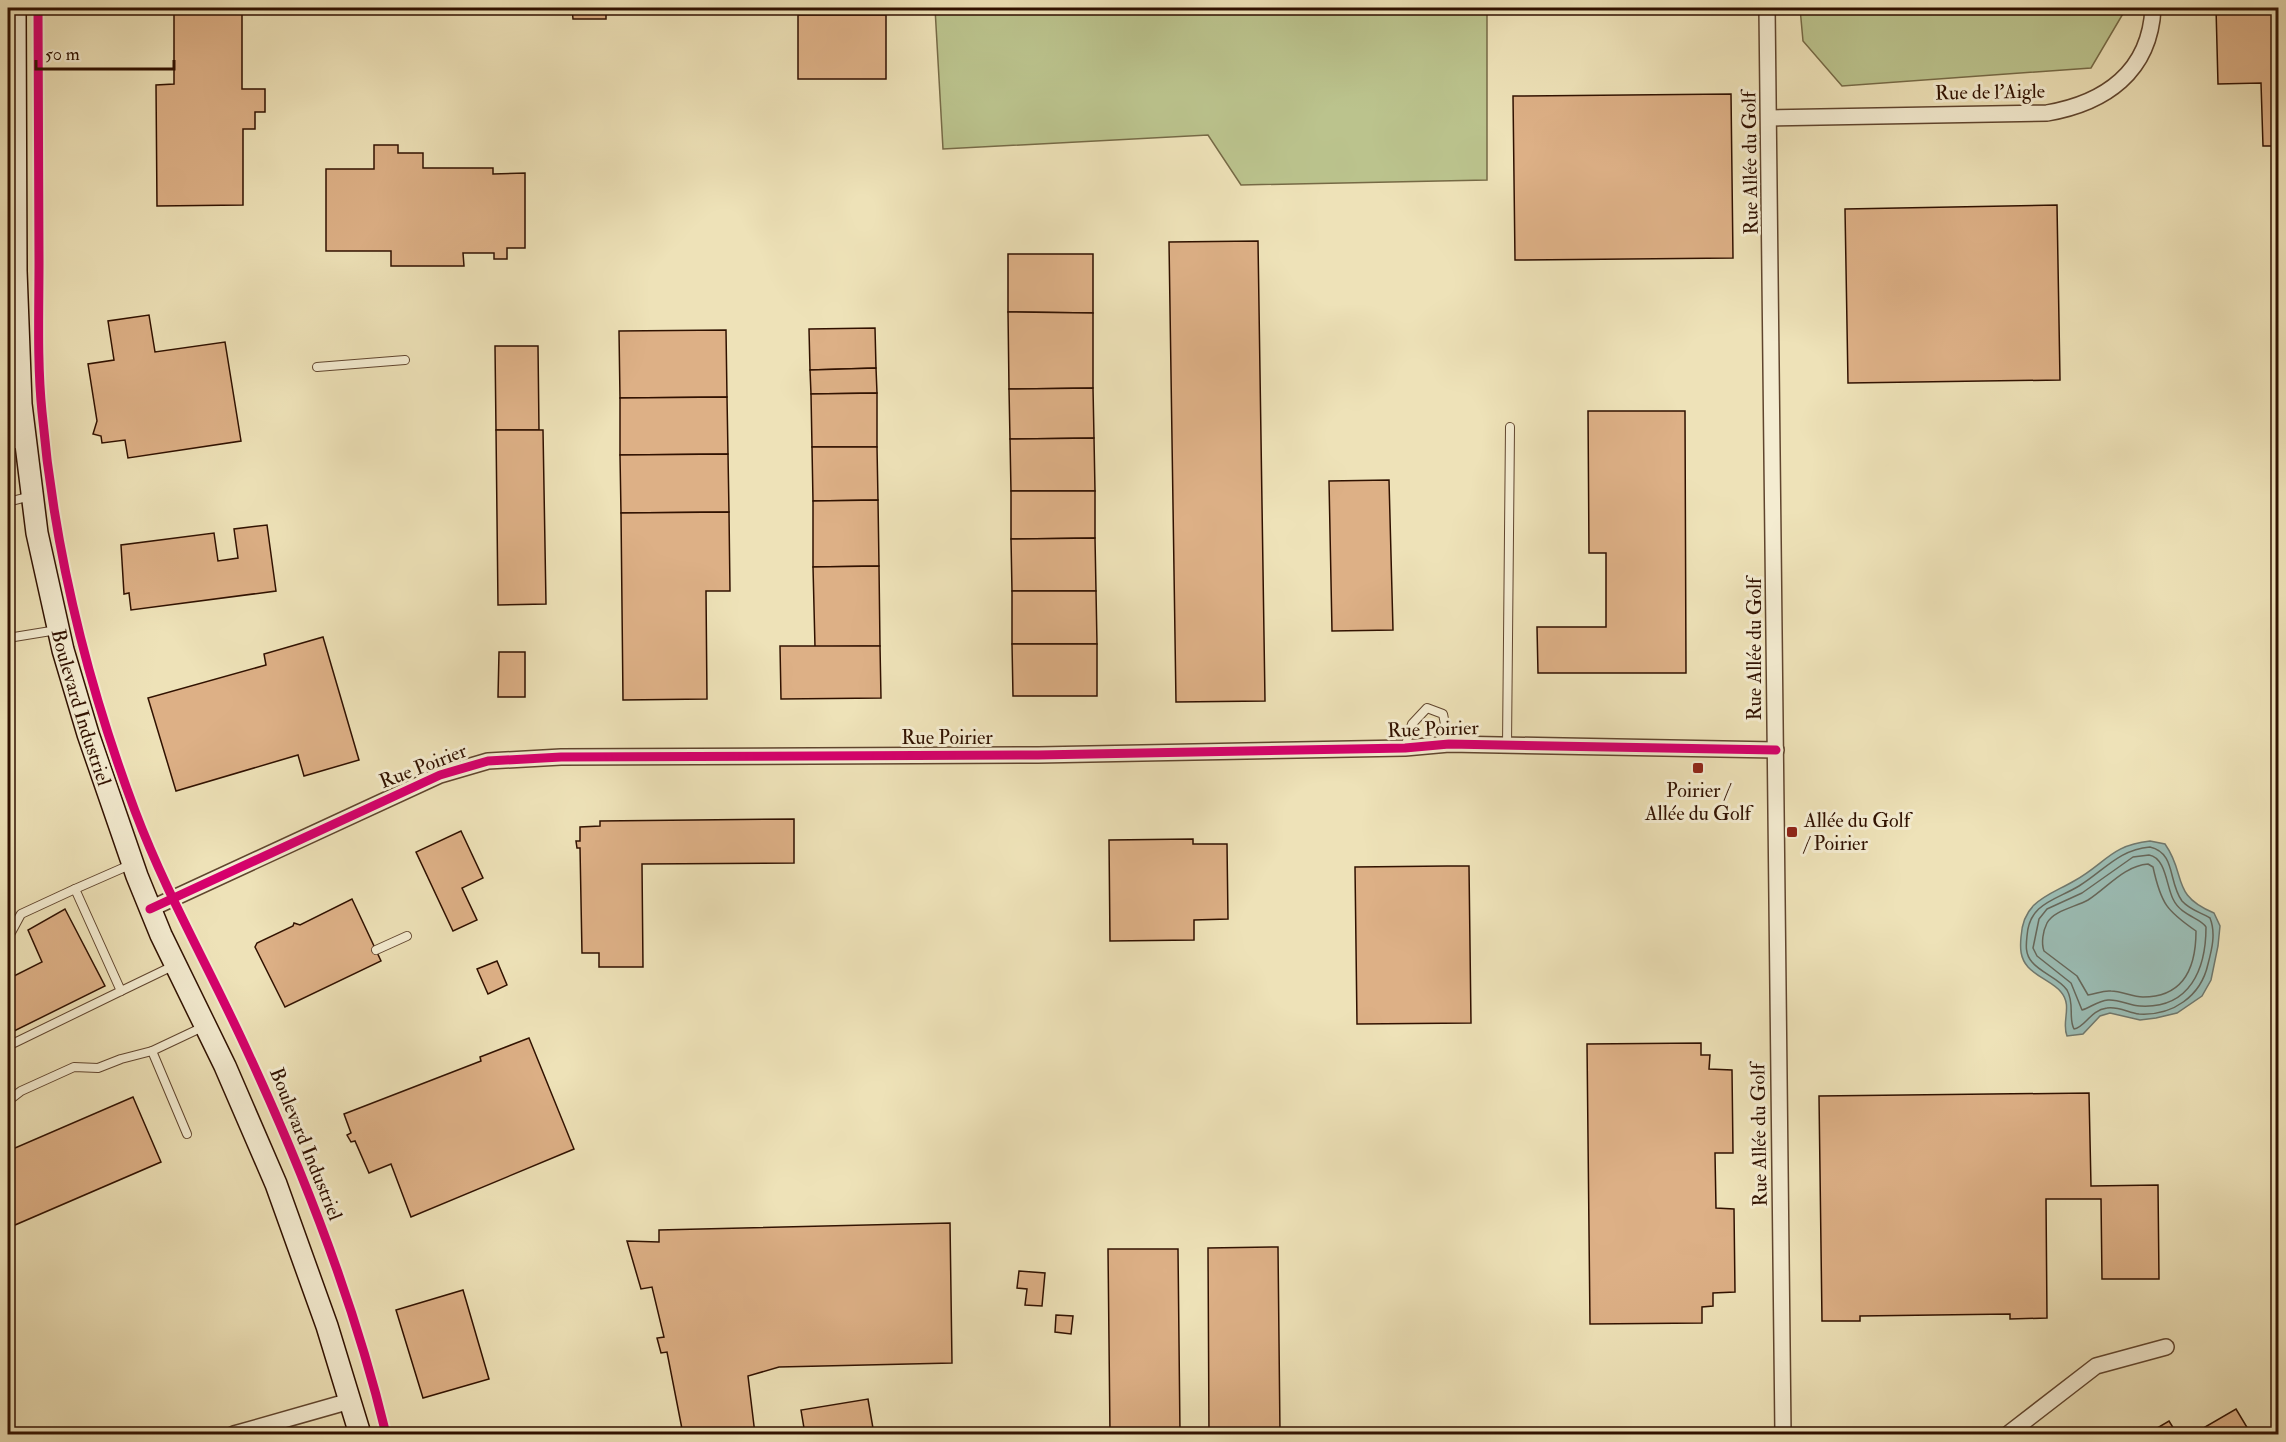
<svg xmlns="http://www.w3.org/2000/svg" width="2286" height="1442" font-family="'IM FELL Double Pica',serif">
<rect width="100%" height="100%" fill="#eee2b8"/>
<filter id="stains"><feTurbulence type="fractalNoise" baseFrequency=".00333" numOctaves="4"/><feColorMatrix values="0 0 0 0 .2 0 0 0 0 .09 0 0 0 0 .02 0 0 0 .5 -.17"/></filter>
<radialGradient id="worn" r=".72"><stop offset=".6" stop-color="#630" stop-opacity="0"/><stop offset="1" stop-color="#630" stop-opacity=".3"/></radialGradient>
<g fill="#bbc38d" stroke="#766a46" stroke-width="1.5">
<polygon points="935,8 1487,8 1487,180 1241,185 1208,135 943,149"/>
<polygon points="1800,8 2124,8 2124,12 2091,68 1842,86 1803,41"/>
</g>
<path fill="#9bbdb5" stroke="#70786d" stroke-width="1.5" d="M2150,841L2165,844C2187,875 2170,895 2214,913L2220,926L2218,946L2211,980L2202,996L2177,1013L2156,1018L2140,1020L2110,1013L2100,1016L2083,1034L2067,1036C2061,1022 2073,1006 2061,992C2054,983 2037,977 2028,967C2020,958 2020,948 2021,937C2023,901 2048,896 2074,881C2105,864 2111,845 2150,841Z"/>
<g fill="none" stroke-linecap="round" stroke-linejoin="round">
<g stroke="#66675a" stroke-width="1.5">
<path d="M2150,847C2176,853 2168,882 2182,901C2190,910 2200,912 2210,918C2216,933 2212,949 2208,964C2201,996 2173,1016 2139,1014C2129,1013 2118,1006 2107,1008C2090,1010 2085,1028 2074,1029C2068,1018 2075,1004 2067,990C2060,979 2041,973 2032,962C2025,954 2026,945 2027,936C2029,903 2056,900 2079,886C2105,870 2118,850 2150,847Z"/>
<path d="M2149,855C2166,858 2166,885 2173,899C2181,916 2201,918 2206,927C2206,969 2190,1009 2140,1006C2130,1006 2119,999 2108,1000C2098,1001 2091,1007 2082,1010L2071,983L2037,956L2033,948L2039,919L2047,909L2082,893L2133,857Z"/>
<path d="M2148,864L2153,867C2161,904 2167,911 2196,931C2196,967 2184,997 2143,997C2132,997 2122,991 2111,991C2103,990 2096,994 2088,995L2077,976L2044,951C2041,943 2043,931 2047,923C2054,910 2076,907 2088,900C2108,887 2124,866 2148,864Z"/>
</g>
</g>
<g fill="#ddb086" stroke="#301100" stroke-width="1.5">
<polygon points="174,8 242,8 242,89 265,89 265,112 255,112 255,129 243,129 243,205 157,206 156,85 174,84"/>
<polygon points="572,8 606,8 606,19 573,19"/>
<polygon points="661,8 697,8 697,13 661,14"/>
<polygon points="2216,8 2278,8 2278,146 2263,146 2261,83 2218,84"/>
<rect x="798" y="15" width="88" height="64"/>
<polygon points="1731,94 1733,258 1515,260 1513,96"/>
<polygon points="374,145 398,145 398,153 423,153 423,168 493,168 493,174 525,173 525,248 507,248 507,259 494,259 494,253 463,253 464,266 391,266 391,251 326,251 326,169 374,169"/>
<polygon points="2057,205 2060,380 1848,383 1845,209"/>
<polygon points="1258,241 1265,701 1176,702 1169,242"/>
<polygon points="1008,254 1093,254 1093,313 1008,312"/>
<polygon points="1008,312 1093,313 1093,388 1009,389"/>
<polygon points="149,315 155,352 225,342 241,441 128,458 125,440 102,443 101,436 93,434 97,421 88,364 114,360 108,321"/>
<polygon points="875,328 876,368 810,370 809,329"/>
<polygon points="726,330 727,397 620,398 619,331"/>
<polygon points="495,346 538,346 539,430 496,430"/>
<polygon points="876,368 877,393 811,394 810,370"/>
<polygon points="1093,388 1094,438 1010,439 1009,389"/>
<polygon points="877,393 877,447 812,447 811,394"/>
<polygon points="727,397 728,454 620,455 620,398"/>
<polygon points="1588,411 1685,411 1686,673 1538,673 1537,627 1606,627 1606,553 1589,553"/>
<polygon points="496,430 543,430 546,604 498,605"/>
<polygon points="1094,438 1095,491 1011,491 1010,439"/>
<polygon points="812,447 877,447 878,500 813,501"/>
<polygon points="728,454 729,512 621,513 620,455"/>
<polygon points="1389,480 1393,630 1332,631 1329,481"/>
<polygon points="1011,491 1095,491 1095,538 1011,539"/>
<polygon points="878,500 879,566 813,567 813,501"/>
<polygon points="729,512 730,591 706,591 707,699 623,700 621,513"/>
<polygon points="267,525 276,591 131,610 129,593 124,594 121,545 214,533 218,561 238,558 234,529"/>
<polygon points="1095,538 1096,591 1012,591 1011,539"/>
<polygon points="879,566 880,646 815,647 813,567"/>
<polygon points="1012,591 1096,591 1097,644 1012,644"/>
<polygon points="323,637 359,760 304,776 298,755 176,791 148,698 266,665 264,654"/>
<polygon points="1012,644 1097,644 1097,696 1013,696"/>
<polygon points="780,646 880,646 881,698 781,699"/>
<polygon points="499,652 525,652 525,697 498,697"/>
<polygon points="794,819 794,863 642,864 643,967 599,967 599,953 582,953 580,848 577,848 576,841 580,841 580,827 600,826 600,821"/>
<polygon points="461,831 483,878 462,888 477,920 453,931 416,852"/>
<polygon points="1193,839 1193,844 1227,844 1228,919 1194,920 1194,940 1110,941 1109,840"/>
<polygon points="1447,866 1469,866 1471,1023 1357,1024 1355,867"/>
<polygon points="352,899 381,961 285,1007 255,947 257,943 293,926 294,923 300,925"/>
<polygon points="65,909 105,986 8,1034 8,979 42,962 28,930"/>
<polygon points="497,961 507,985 488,994 477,969"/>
<polygon points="529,1038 574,1149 411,1217 391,1164 369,1173 355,1141 351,1142 347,1135 351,1133 344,1114 481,1061 480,1057"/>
<polygon points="1701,1043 1701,1055 1710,1055 1709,1069 1732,1070 1733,1153 1715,1153 1716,1208 1734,1209 1735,1292 1713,1293 1713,1306 1702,1307 1702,1323 1590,1324 1587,1044"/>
<polygon points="2089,1093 2091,1186 2158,1185 2159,1279 2102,1279 2101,1199 2046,1199 2047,1318 2010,1319 2010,1314 1860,1316 1860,1321 1822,1321 1819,1096"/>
<polygon points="133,1097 161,1162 8,1228 8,1151"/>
<polygon points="950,1223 952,1363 779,1367 748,1376 755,1434 683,1434 667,1352 661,1353 657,1338 664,1337 652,1287 641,1289 627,1241 659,1242 659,1230"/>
<polygon points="1278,1247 1280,1434 1209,1434 1208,1248"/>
<polygon points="1108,1249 1178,1249 1180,1434 1110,1434"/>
<polygon points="1019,1271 1045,1273 1042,1306 1025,1305 1027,1289 1017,1288"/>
<polygon points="463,1290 489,1379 423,1398 396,1310"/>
<polygon points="1056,1315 1073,1316 1071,1334 1055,1332"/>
<polygon points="868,1399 874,1434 805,1434 801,1410"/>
<polygon points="2236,1409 2251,1434 2193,1434"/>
<polygon points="2169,1421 2177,1434 2147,1434"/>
</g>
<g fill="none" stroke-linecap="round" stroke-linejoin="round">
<defs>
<g id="lane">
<polyline points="317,367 405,360"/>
<polyline points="8,445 24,443"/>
<polyline points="8,502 31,496"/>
<polyline points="8,638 57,630"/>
<polyline points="1507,746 1510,427"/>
<polyline points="1405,748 1412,724 1427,708 1443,714 1449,744"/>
<polyline points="132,864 75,889 121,991 175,965"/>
<polyline points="8,938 21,914 75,889"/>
<polyline points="376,950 407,936"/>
<polyline points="8,1046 121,991"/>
<polyline points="8,1101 21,1091 74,1067 98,1068 121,1059 152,1051"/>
<polyline points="187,1134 152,1051 205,1026"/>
</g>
<g id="street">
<polyline points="1767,8 1783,1434"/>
<path d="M1771,118L2047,113C2105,103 2150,72 2153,8"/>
<polyline points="150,909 440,775 488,761 561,757 1038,755 1405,748 1449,744 1776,750"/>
<polyline points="234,1434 350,1401"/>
<polyline points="2008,1434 2096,1366 2166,1347"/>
</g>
<g id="secondary">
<path id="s1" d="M15,8L16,271L21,404L37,533L63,650L88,734L137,876L161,935L225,1066L276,1184L327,1326L360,1434"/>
</g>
</defs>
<use href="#lane" stroke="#60452e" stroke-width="10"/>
<use href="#street" stroke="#60452e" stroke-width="18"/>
<use href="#secondary" stroke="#301100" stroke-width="24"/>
<use href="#lane" stroke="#f4ecd1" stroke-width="8"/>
<use href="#street" stroke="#f4ecd1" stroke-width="15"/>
<use href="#secondary" stroke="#f4ecd1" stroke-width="21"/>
<defs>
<g id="cycleway">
<path d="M38,8C39,92 39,177 39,262C39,312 37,362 42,412C54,548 87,683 135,811C167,896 212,973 249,1055C305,1176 355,1305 386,1434"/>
<polyline points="150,909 440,775 488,761 561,757 1038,755 1405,748 1449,744 1776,750"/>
</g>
</defs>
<use href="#cycleway" stroke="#f4ecd1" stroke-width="13"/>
<use href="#cycleway" stroke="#d6006c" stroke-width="9"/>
</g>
<g fill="#8f2418" stroke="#f4ecd1" stroke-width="2">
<rect x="1692" y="762" width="12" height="12" rx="3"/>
<rect x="1786" y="826" width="12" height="12" rx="3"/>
</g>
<g text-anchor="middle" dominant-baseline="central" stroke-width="6" stroke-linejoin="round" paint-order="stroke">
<g font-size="20" fill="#301100" stroke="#f4ecd1">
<text transform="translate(1990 92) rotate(-1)">Rue de l'Aigle</text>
<text transform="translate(1750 163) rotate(-91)">Rue Allée du Golf</text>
<text transform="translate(1754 649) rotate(-90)">Rue Allée du Golf</text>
<text stroke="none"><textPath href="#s1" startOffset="706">Boulevard Industriel</textPath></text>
<text transform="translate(1433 729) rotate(-2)">Rue Poirier</text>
<text x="947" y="737">Rue Poirier</text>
<text transform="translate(423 766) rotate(-21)">Rue Poirier</text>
<text transform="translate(1759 1135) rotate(-91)">Rue Allée du Golf</text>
<text transform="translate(306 1144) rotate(68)">Boulevard Industriel</text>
</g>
<g font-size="20" fill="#301100" stroke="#f4ecd1">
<text x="1698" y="790">Poirier /<tspan x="1698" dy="23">Allée du Golf</tspan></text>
<text x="1804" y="820" text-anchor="start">Allée du Golf<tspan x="1804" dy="23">/ Poirier</tspan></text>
</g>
</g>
<rect width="2286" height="1442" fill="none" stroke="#eee2b8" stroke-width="30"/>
<rect x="9" y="9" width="2268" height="1424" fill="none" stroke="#301100" stroke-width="3"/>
<rect x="15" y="15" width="2256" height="1412" fill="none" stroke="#301100" stroke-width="1.5"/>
<path d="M36 60v9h138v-9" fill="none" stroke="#301100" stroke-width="3"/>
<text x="45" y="60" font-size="18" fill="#301100" stroke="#f4ecd1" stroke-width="4.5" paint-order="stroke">50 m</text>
<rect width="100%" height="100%" filter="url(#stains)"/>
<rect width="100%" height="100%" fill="url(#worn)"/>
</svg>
